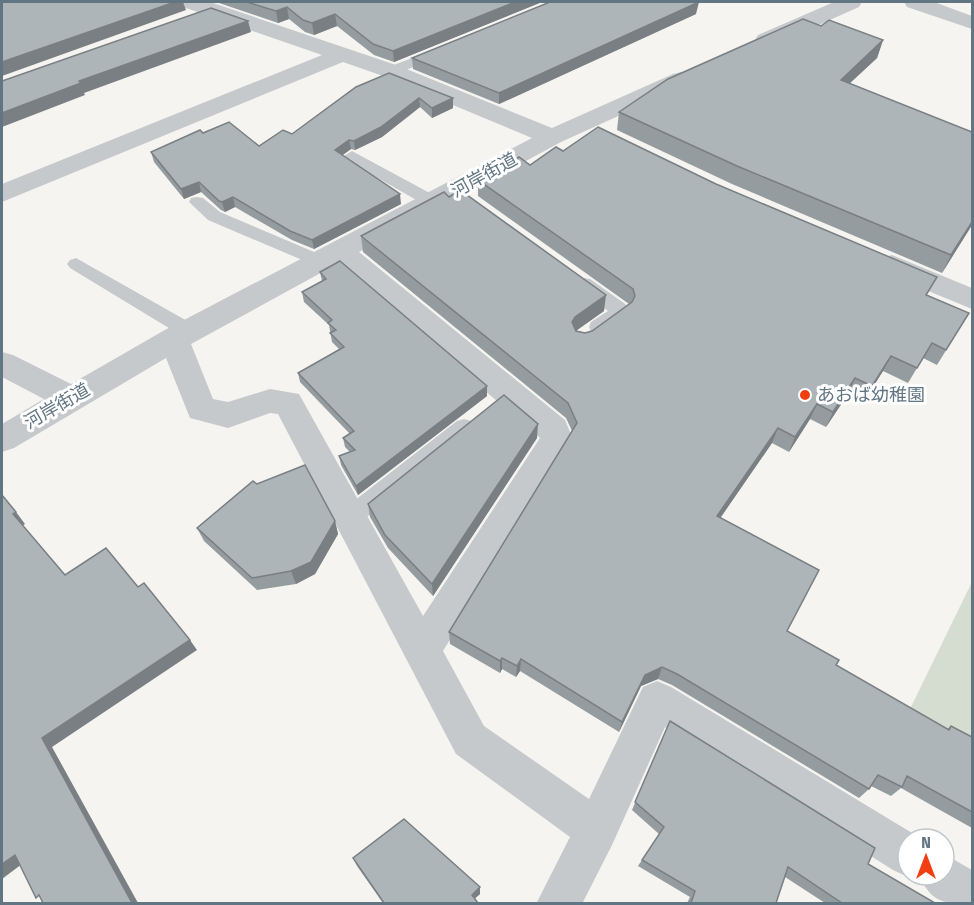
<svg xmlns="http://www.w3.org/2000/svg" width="974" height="905" font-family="'Fira Sans Condensed','Noto Sans JP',sans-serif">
<rect width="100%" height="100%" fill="#f5f4f0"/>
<polygon fill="#d5dcd0" points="972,582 972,745 910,709"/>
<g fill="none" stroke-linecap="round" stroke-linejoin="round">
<g fill="#c6c9cc" fill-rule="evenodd">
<polygon points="438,48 445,52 443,55 396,74 391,75 384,71 386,68"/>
<polygon points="352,151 439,198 441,202 439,206 427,206 346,160 344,156"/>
<polygon points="197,197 203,198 220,212 326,257 329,261 326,265 314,265 208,220 189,202 191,198"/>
<polygon points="76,258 196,326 198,331 196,336 189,338 182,336 70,268 67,264 70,260"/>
<path d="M584,278L590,279L628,306L630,311C624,322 604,336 591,332L589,327L591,322L608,311L578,289L575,284L578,279Z"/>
<polygon points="464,419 471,421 474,427 471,433 357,525 349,527 341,525 338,518 341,511 457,421"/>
</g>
<g fill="#c6c9cc" fill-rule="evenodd">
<path d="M181,2H210L399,66L552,128L673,74L681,72L689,74L693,79L689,84L561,142L359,252L565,420L573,439L443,651L484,726L589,799L643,687L657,681L671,687L922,839H908V875H912L908,877L893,870L665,727L612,845L582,904H536L570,837L456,754L278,414L270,413L228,428L190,418L166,358L14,448L2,452V424L44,399L2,377V352L13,355L71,384L163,331L532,138L383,76L343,62L2,202V184L322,55L183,7ZM337,264L540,438L423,616L299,394L270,389L228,402L213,399L191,344Z"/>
<polygon points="834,2 862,2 859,7 774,45 766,47 758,45 755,40 758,35"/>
<polygon points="904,2 934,2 972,16 972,29 907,7"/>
<polygon points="892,255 972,288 972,309 882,272 878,265 882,258"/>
<path d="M944,854L972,870V904C945,904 931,903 919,875H944Z"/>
</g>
</g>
<g fill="#959c9f">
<polygon points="216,2 542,2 394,62 374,55 337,26 314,35 305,32 289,19 278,23"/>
<polygon points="696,14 499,104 413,69 412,58"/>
<polygon points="821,26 883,40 877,58 850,83 972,225 942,273 732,184 617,130 619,112"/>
<polygon points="356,87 453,98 453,108 432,118 420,107 382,137 355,150 351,149 342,155 401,204 314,249 292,240 235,207 225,212 221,210 201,192 184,199 154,162 151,152 203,133 259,146 292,134"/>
<polygon points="563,151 928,295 969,313 937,365 923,358 908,383 883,371 864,401 848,394 826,427 810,419 789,452 772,443 720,518 787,631 836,665 947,729 951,726 972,737 972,828 901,788 891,796 871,786 869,789 859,798 672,685 658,679 641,686 619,732 520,671 516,677 502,669 500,673 450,644 449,632 572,431 566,418 363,252 361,236 604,311 576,331 585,333 592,331 629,304 478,196 478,180 530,165"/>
<polygon points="320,272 487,396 358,495 341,465 339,456 350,452 345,447 343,438 350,434 300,382 298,373 339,349 332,342 329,325 304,302 302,292 322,281"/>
<polygon points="537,438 433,596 388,548 370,517 368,504"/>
<polygon points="257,484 335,521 338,534 315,574 296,584 257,590 204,541 197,528"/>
<polygon points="670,721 868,864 935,903 825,903 785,877 776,903 687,903 690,897 638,866 659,834 632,810"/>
<polygon points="353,858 480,887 480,894 474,899 478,903 383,903 357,866"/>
</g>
<g fill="#797f82">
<polygon points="175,2 183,2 186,10 2,76 2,62"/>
<polygon points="515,2 542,2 394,62 393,51"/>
<polygon points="699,2 696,14 499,104 499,93"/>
<polygon points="287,7 289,19 278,23 276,11"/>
<polygon points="335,14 337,26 314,35 312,23"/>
<polygon points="248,21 251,32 84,93 85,95 2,127 2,113 79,81"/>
<polygon points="883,40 877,58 835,97 841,80"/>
<polygon points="419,98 420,107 382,137 355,150 354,141"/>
<polygon points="453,98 453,108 432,118 432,108"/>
<polygon points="349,140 351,149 336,160 335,150"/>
<polygon points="199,182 201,192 184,199 181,189"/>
<polygon points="400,194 401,204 314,249 312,240"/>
<polygon points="233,197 235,207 225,212 222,202"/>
<polygon points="972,222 972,225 942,273 951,255"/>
<polygon points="606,295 604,311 574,332 572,322 575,317"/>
<polygon points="891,356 883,371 864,401 872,386"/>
<polygon points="855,378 848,394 826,427 833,412"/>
<polygon points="487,386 487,396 358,495 356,486"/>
<polygon points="817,404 810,419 789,452 795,437"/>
<polygon points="538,424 537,438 433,596 432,584"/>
<polygon points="778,428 772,443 712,530 717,516"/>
<polygon points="16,512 25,524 22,526 13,514"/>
<polygon points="335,521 338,534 315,574 296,584 291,571"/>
<polygon points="190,640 197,650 52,747 138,903 132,903 42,738"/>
<polygon points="502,658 502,669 500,673 500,661"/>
<polygon points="521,659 520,671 516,677 517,666"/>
<polygon points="662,667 658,679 641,686 619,732 622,722 645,675"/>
<polygon points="15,855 26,861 2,879 2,864"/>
<polygon points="480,887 480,894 472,901 472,895"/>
</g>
<g fill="#adb5b9" stroke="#797f82" stroke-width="1.5">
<polygon points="2,2 175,2 2,62"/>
<polygon points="247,2 515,2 393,51 373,44 335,14 312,23 303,20 287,7 276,11"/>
<polygon points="550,2 699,2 499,93 412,58"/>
<polygon points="211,8 248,21 79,81 81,83 2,113 2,81"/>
<polygon points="803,19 821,26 829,20 883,40 841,80 972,132 972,222 951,255 737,166 619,112 668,79"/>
<polygon points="389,73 453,98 432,108 419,98 381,127 354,141 349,140 335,150 400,194 312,240 290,231 233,197 222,202 219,201 199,182 181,189 151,152 200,130 203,133 229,122 259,146 283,130 292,134 356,87"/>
<polygon points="598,127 716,184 937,277 926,295 969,313 946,350 932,343 917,368 891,356 872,386 855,378 833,412 817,404 795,437 778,428 717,516 819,570 787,631 839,660 836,665 949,730 951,726 972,737 972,812 907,776 902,787 878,775 869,789 677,674 662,667 645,675 622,722 521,659 517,666 502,658 500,661 449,632 577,423 568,403 361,236 444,192 449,197 460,190 606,295 575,317 572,322 576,331 585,333 592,331 632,302 635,296 633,289 478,180 519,157 530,165 556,147 563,151"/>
<polygon points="340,261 487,386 356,486 339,456 355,450 343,438 354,431 298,373 344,347 330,333 336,330 328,323 332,320 302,292 326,279 320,272"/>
<polygon points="504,395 538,424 432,584 385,535 368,504"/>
<polygon points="305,465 335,521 311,562 291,571 252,578 197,528 253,481 257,484"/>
<polygon points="2,495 16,512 13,514 65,575 106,548 138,587 144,583 190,640 42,738 132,903 43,903 39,895 36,898 15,855 2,864"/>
<polygon points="670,721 875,848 868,864 935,903 842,903 788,867 776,903 691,903 695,891 642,860 664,827 635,802"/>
<polygon points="404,819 480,887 472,895 478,903 384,903 353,858"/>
</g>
<circle fill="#f13f13" stroke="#fff" stroke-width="2" cx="805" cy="395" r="6"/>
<g text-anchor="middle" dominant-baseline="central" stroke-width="6" stroke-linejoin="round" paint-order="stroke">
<g font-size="18" fill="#617583" stroke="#fff">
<text transform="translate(484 175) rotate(-29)">河岸街道</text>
<text transform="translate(57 406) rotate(-30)">河岸街道</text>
</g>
<g font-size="18" fill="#617583" stroke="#fff" text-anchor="start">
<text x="817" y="395">あおば幼稚園</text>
</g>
</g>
<rect width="974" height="905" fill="none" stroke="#617583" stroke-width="6"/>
<g transform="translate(926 857)"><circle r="28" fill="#ffffff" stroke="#c0c8cd" stroke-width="1.5"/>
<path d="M0-4.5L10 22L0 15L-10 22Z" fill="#f13f13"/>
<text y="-9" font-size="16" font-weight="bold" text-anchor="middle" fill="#617583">N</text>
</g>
</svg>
